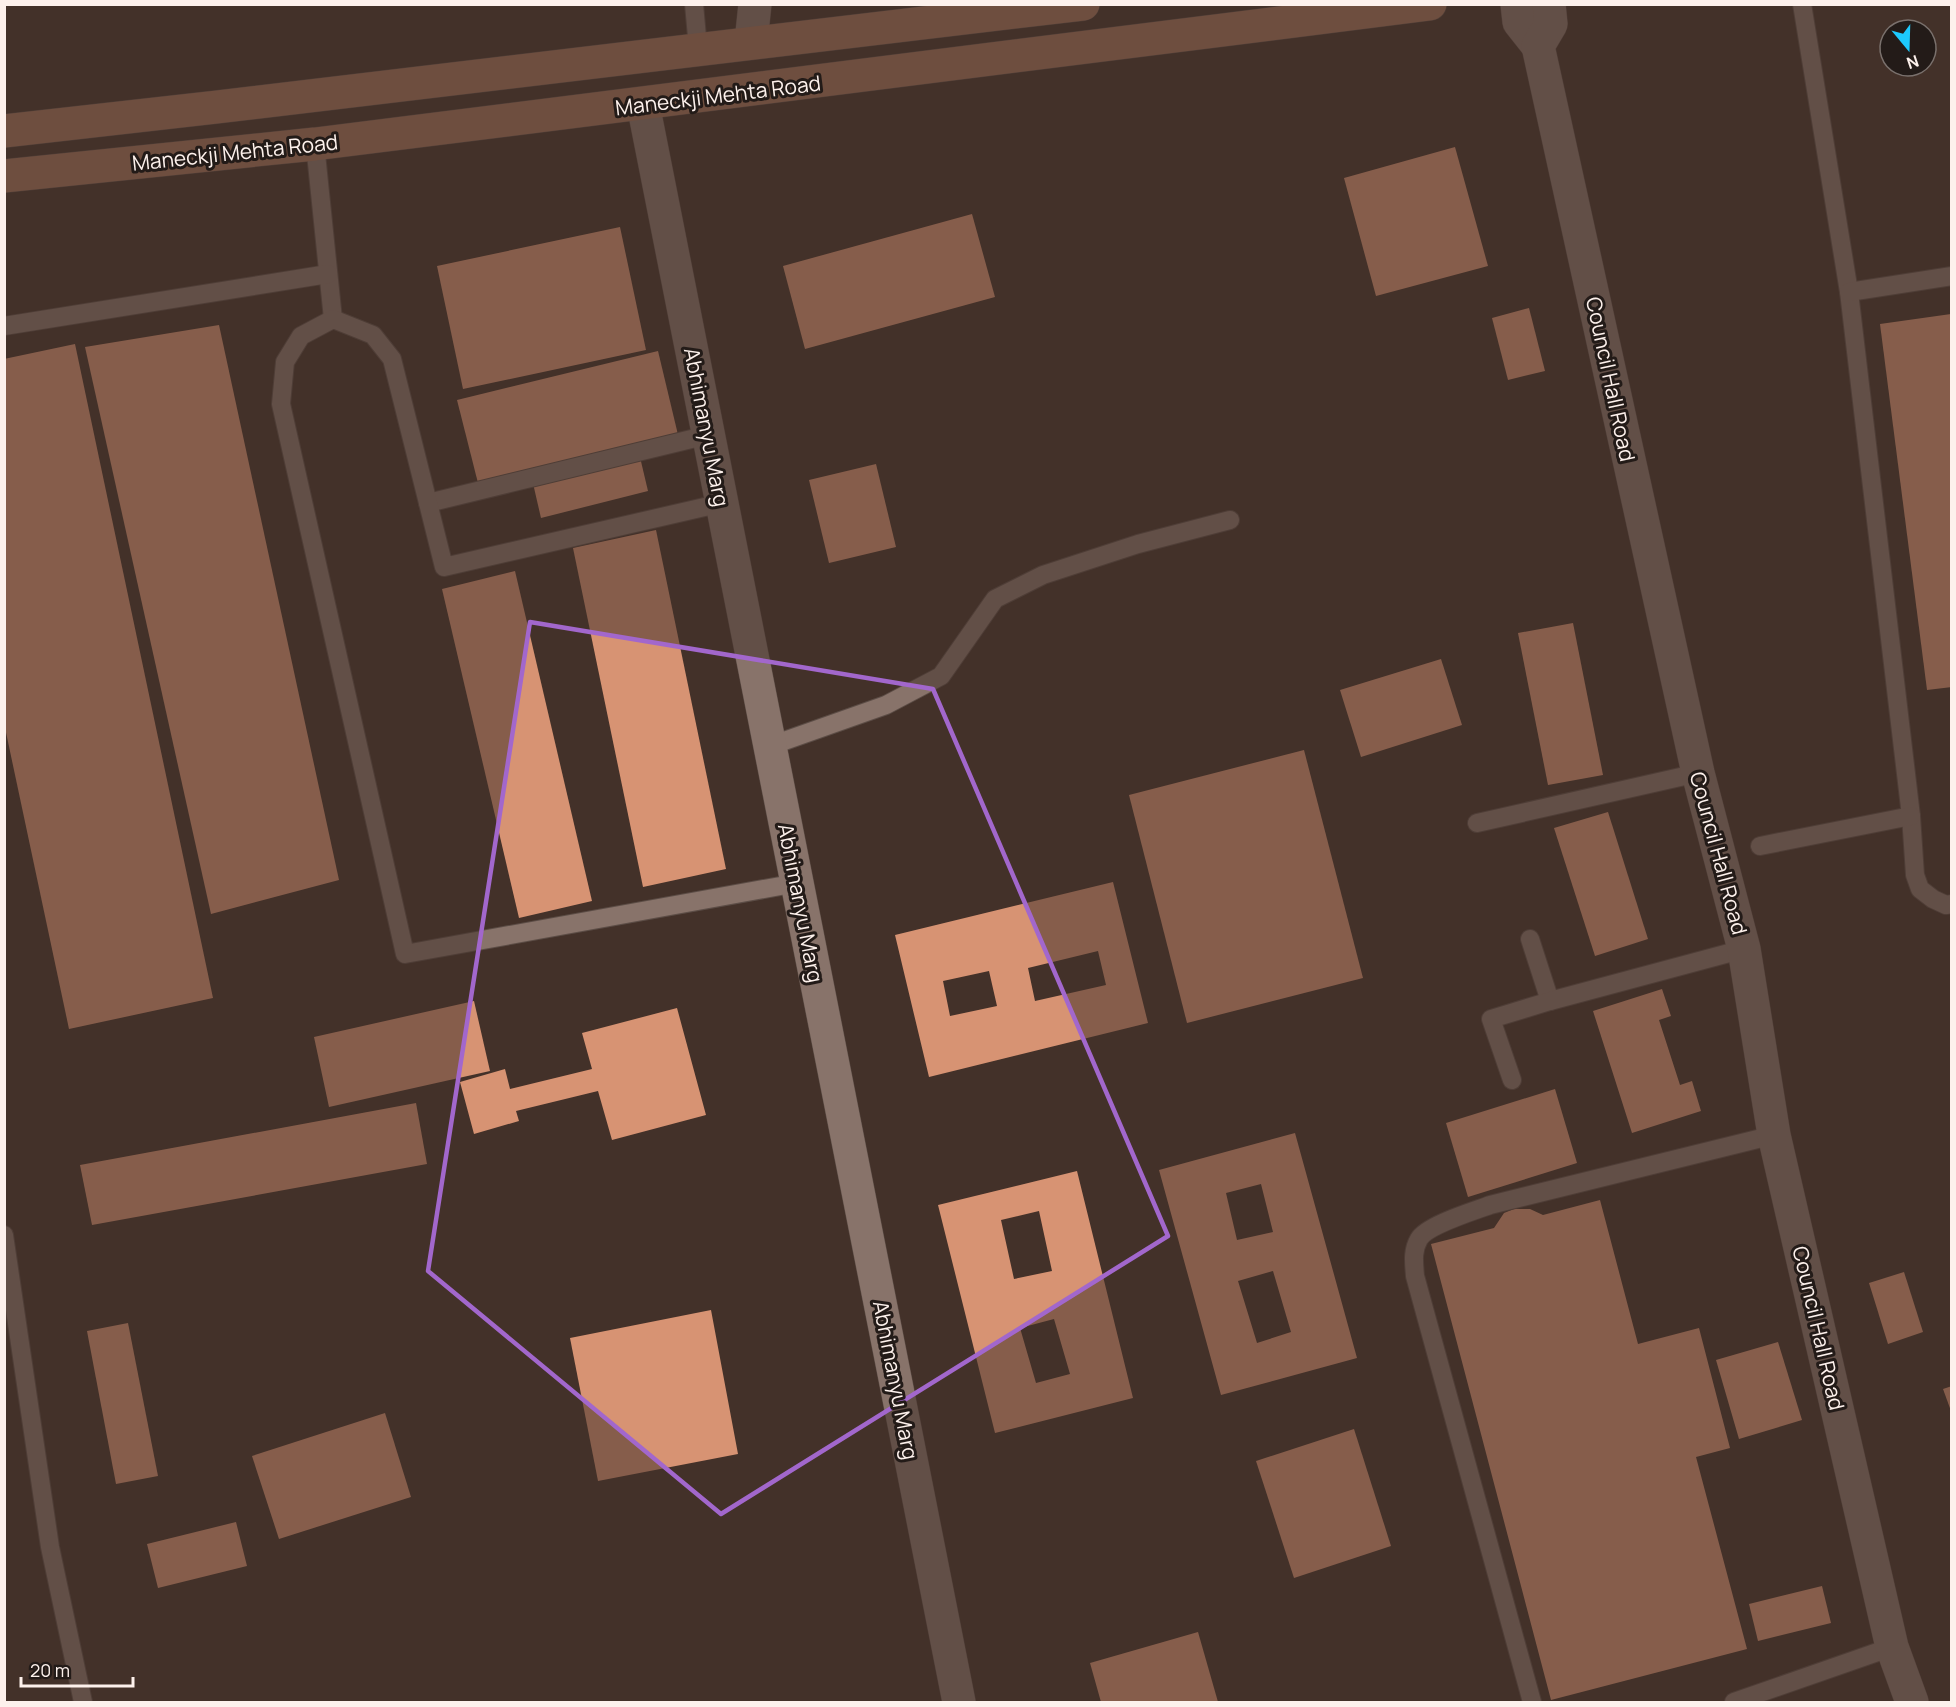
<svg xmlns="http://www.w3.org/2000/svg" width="1956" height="1707" font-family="Manrope,sans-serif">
<rect width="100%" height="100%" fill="#433129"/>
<g fill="#d79373" fill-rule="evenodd">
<polygon points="1455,147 1488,266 1376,296 1344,178"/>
<polygon points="972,214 995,297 805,349 783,266"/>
<polygon points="620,227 646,350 463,389 437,266"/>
<polygon points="1529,308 1545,371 1508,380 1492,318"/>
<polygon points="1951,314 1952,687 1927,690 1880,324"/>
<polygon points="219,325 339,880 211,914 85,347"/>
<polygon points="75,344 213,998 69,1029 4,723 4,359"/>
<polygon points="658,351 679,439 479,487 457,400"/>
<polygon points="639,453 648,491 541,518 532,479"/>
<polygon points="876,464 896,547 829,563 809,480"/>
<polygon points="656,530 726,869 643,887 573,548"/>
<polygon points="515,571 592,901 519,918 442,589"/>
<polygon points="1573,623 1603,775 1548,785 1518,633"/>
<polygon points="1441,659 1462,725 1361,757 1340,690"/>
<polygon points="1304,750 1363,978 1187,1023 1129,795"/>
<polygon points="1608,812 1648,939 1595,956 1554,828"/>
<path d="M1113,882L1148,1023L929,1077L895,935ZM1098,951L1106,985L1035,1001L1028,968ZM989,971L997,1006L950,1016L943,981Z"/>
<polygon points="1662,989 1671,1016 1659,1020 1680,1085 1692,1081 1701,1111 1632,1133 1593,1011"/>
<polygon points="474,1001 490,1071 329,1107 314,1037"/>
<polygon points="677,1008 706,1115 612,1140 598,1091 516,1111 519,1121 474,1134 460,1082 505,1069 510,1089 592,1069 582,1033"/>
<polygon points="1555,1089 1577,1163 1468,1197 1446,1123"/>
<polygon points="416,1103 427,1164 92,1225 80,1165"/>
<path d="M1295,1133L1357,1358L1221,1395L1159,1170ZM1261,1184L1273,1232L1237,1240L1226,1193ZM1273,1271L1291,1332L1257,1343L1238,1281Z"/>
<path d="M1077,1171L1133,1398L995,1433L938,1205ZM1039,1211L1052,1271L1014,1279L1001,1220ZM1054,1319L1070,1374L1036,1383L1020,1328Z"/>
<polygon points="1600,1200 1638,1344 1699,1328 1730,1448 1696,1457 1747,1649 1551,1700 1431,1244 1494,1228 1504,1213 1514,1209 1530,1209 1543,1215"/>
<polygon points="1904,1272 1923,1332 1888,1344 1869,1283"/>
<polygon points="711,1310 738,1454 598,1481 570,1338"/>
<polygon points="128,1323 158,1476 116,1484 87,1331"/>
<polygon points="1778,1342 1802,1420 1739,1439 1716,1360"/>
<polygon points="1952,1386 1952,1411 1951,1411 1943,1389"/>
<polygon points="385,1413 411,1497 279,1539 252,1456"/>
<polygon points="1354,1429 1391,1546 1294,1578 1256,1461"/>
<polygon points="236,1522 247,1566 158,1588 147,1544"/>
<polygon points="1822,1586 1831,1623 1758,1641 1749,1604"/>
<polygon points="1198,1632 1218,1702 1101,1702 1090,1663"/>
</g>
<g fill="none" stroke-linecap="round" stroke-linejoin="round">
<defs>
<g id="service">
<polyline points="694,4 698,48"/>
<polyline points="1802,4 1849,292 1911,816 1915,875 1920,889 1933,899 1946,905 1952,904"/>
<polyline points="315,144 333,319"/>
<polyline points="1849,292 1952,276"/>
<polyline points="4,326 328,274"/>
<polyline points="428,503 708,435"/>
<polyline points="722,503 444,567 392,359 373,335 333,319 301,336 285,362 281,404 405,954 797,883"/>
<polyline points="770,746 886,705 941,676 995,599 1043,575 1138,544 1230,520"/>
<polyline points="1477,823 1698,773"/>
<polyline points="1760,846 1911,816"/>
<polyline points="1530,939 1550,1001"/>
<polyline points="1512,1080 1491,1019 1550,1001 1744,949"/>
<polyline points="4,1235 50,1547 83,1702"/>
<path d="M1532,1702L1415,1276C1414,1263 1412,1251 1419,1239C1427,1225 1474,1211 1490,1205L1774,1135"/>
<polyline points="1734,1702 1892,1647"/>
</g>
<g id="minor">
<polyline points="1517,4 1519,22 1538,46"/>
<polyline points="1549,4 1551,24 1538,46 1698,773 1744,949 1774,1135 1892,1647 1912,1702"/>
<polyline points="751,42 755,4"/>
<polyline points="643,104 959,1702"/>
</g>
<g id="secondary">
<path d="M4,131C364,92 723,45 1083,4"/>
<polyline points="4,176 315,144 1430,4"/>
</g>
</defs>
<use href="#service" stroke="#5c4d46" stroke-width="20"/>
<use href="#minor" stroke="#5c4d46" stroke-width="34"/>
<use href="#secondary" stroke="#5c4d46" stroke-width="34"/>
<use href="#service" stroke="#88736a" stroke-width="18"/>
<use href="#minor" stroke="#88736a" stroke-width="33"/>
<use href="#secondary" stroke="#a27159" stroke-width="33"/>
</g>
<path d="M0 0H1956V1707H0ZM530,622L933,689L1168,1236L721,1514L428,1271Z" fill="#433129" fill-opacity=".55" fill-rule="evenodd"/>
<path fill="none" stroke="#a267cc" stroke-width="4.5" stroke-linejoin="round" d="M530,622L933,689L1168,1236L721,1514L428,1271Z"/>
<g text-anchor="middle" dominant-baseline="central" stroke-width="6" stroke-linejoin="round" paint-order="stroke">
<g font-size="21" fill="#fdf1ec" stroke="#231b18">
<text transform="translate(718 95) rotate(-7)">Maneckji Mehta Road</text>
<text transform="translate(235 152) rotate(-6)">Maneckji Mehta Road</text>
<text transform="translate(1611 379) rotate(78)">Council Hall Road</text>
<text transform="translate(707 427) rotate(79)">Abhimanyu Marg</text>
<text transform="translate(1719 853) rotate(75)">Council Hall Road</text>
<text transform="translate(801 903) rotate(79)">Abhimanyu Marg</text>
<text transform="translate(1819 1328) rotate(77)">Council Hall Road</text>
<text transform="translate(896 1380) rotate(79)">Abhimanyu Marg</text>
</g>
</g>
<rect width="1956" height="1707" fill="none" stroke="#fdf1ec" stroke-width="12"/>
<g transform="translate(1908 48) rotate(161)"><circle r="28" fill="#231b18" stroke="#7a716d" stroke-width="1.5"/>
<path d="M0-4.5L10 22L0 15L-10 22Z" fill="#1dc9fd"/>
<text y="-9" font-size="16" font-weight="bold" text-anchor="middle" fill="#fdf1ec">N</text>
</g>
<path d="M21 1677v9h112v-9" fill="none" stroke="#fdf1ec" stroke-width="3"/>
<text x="30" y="1677" font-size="18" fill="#fdf1ec" stroke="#231b18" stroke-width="4.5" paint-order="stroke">20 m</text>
</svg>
